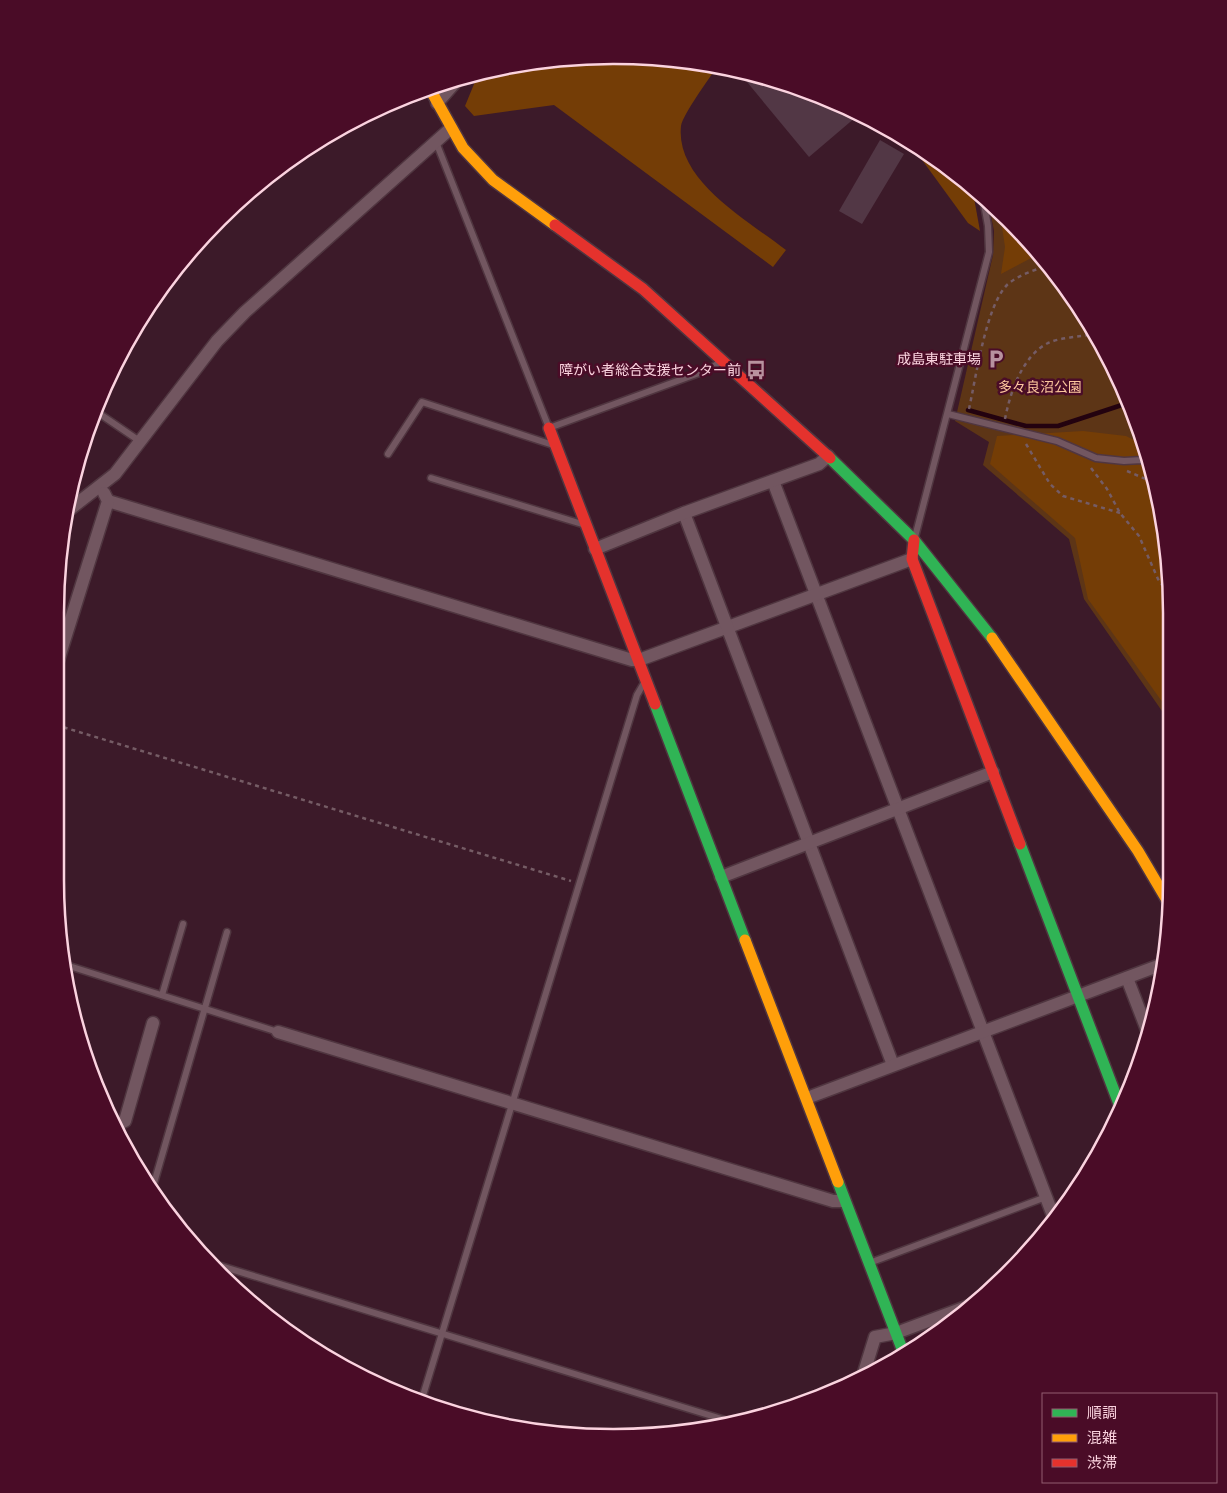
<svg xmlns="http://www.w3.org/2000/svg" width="1227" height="1493" font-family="Montserrat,'Noto Sans JP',sans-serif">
<rect width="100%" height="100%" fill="#3c1a29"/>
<polygon fill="#5d3516" points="988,200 1057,274 1115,367 1153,469 1171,577 1171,724 1084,599 1069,539 983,465 989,442 955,421 993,255 994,231"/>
<g fill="#743d06">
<path d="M577,56L687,60L717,67C709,79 683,114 681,126C675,181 749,221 786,250L773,267L554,105L474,116L465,106L479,72Z"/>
<polygon points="909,142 972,187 980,231 968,223"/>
<polygon points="1000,213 1039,254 1001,274 1005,247"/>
<path d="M1083,431L1126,436L1144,445C1175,529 1171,625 1171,714L1088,599L1075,538L990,464L997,436Z"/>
</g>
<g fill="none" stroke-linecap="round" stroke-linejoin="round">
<polyline stroke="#23020f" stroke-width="4.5" points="968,410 1026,426 1058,426 1128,403"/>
</g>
<g fill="#523745">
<polygon points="755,76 793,85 851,111 856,117 809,157 747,82"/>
<polygon points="880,140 904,154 862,224 839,211"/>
</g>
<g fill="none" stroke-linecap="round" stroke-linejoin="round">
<defs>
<g id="lane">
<polyline points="436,142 549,428 710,369 720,362"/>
<polyline points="94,410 141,442"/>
<polyline points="948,414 1057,441 1096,458 1124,461 1142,460 1151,463"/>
<polyline points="388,454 422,402 553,445"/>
<polyline points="431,478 582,524"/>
<polyline points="915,537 989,252 988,226 982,193"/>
<polyline points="66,965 278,1032"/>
<polyline points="162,995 183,924"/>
<polyline points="152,1190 227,932"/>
<polyline points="872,1262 1046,1197"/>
<polyline points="211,1263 735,1423"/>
<polyline points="421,1402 637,695 644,683"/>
</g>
<g id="street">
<polyline points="437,103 459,78"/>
<polyline points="773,481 1054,1218"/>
<polyline points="108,501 632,660 639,660 912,559"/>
<polyline points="65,513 115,474 217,341 245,312 450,129"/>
<polyline points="684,513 893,1065"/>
<polyline points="595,549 684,513 819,464 828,456"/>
<polyline points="56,667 108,501 104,493"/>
<polyline points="721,877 993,772"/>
<polyline points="1127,978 1149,1035"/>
<polyline points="278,1032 833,1201 843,1201"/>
<polyline points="807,1098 1163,964"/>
<polyline points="116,1125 125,1121 153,1023"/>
<polyline points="862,1379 875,1337 896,1333 974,1304"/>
</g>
<g id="fast">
<polyline points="830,458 914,540 992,638"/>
<polyline points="655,704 745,940"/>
<polyline points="1020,844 1121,1109"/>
<polyline points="838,1182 904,1354"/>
</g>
<g id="slow">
<polyline points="430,89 463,148 493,180 555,225"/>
<polyline points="992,638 1138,851 1171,907"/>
<polyline points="745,940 838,1182"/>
</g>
<g id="jam">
<polyline points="555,225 643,289 830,458"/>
<polyline points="549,428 655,704"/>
<polyline points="914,540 912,559 1020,844"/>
</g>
</defs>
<use href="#lane" stroke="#503640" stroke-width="9"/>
<use href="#street" stroke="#503640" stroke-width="15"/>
<use href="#fast" stroke="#503640" stroke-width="14"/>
<use href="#slow" stroke="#503640" stroke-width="14"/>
<use href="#jam" stroke="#503640" stroke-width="14"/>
<g stroke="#755c65" stroke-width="2.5" stroke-dasharray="4 4" stroke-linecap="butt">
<path d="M969,409C976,377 986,306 1007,285C1018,275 1035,270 1049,265"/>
<path d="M1005,419C1010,393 1022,356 1048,343C1061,337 1081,337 1094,334"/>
<polyline points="1026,444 1050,484 1063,496 1120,513"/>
<polyline points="1091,468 1107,489 1120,513 1139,536 1158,579 1171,598"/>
<polyline points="1127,471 1155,483"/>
<polyline points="56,725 571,881"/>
</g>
<use href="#lane" stroke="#725660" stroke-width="6"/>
<use href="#street" stroke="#725660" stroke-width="12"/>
<use href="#fast" stroke="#30b455" stroke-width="11"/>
<use href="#slow" stroke="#ff9f0a" stroke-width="11"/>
<use href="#jam" stroke="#e5322d" stroke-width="11"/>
</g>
<defs>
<symbol id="parking-bare" viewBox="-9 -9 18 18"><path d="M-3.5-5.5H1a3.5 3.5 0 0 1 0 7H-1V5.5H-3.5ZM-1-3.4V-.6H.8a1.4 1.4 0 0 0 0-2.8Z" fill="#b8929f" stroke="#4a0c27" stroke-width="2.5" paint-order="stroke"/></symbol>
<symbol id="bus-bare" viewBox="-9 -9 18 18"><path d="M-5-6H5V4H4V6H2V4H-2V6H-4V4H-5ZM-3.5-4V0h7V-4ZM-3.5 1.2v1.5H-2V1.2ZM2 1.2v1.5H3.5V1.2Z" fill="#b8929f" stroke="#4a0c27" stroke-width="2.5" paint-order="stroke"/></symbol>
</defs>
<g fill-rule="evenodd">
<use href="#parking-bare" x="982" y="345" width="28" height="28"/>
<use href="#bus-bare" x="742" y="356" width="28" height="28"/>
</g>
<g text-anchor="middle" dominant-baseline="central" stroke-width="5" stroke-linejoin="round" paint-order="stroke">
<g font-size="14" fill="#fbd3df" stroke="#4a0c27" text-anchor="end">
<text x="981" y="359">成島東駐車場</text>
<text x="741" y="370">障がい者総合支援センター前</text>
</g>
<g font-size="14" fill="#fcc79d" stroke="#4a0c27">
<text x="1040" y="387">多々良沼公園</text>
</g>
</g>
<path d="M0 0H1227V1493H0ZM613 64H614A549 549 0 0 1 1163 613V880A549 549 0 0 1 614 1429H613A549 549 0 0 1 64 880V613A549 549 0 0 1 613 64Z" fill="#4a0c27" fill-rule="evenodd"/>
<path fill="none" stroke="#fbd3df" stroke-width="2.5" d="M613 64H614A549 549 0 0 1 1163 613V880A549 549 0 0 1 614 1429H613A549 549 0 0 1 64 880V613A549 549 0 0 1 613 64Z"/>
<rect x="1042" y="1393" width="175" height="90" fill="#4a0c27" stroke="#915c71"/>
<rect x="1052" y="1409" width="25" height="8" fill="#30b455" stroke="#915c71"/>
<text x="1087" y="1418" font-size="15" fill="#fbd3df">順調</text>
<rect x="1052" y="1434" width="25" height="8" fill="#ff9f0a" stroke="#915c71"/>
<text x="1087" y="1443" font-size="15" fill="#fbd3df">混雑</text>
<rect x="1052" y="1459" width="25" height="8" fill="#e5322d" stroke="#915c71"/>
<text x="1087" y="1468" font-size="15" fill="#fbd3df">渋滞</text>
</svg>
